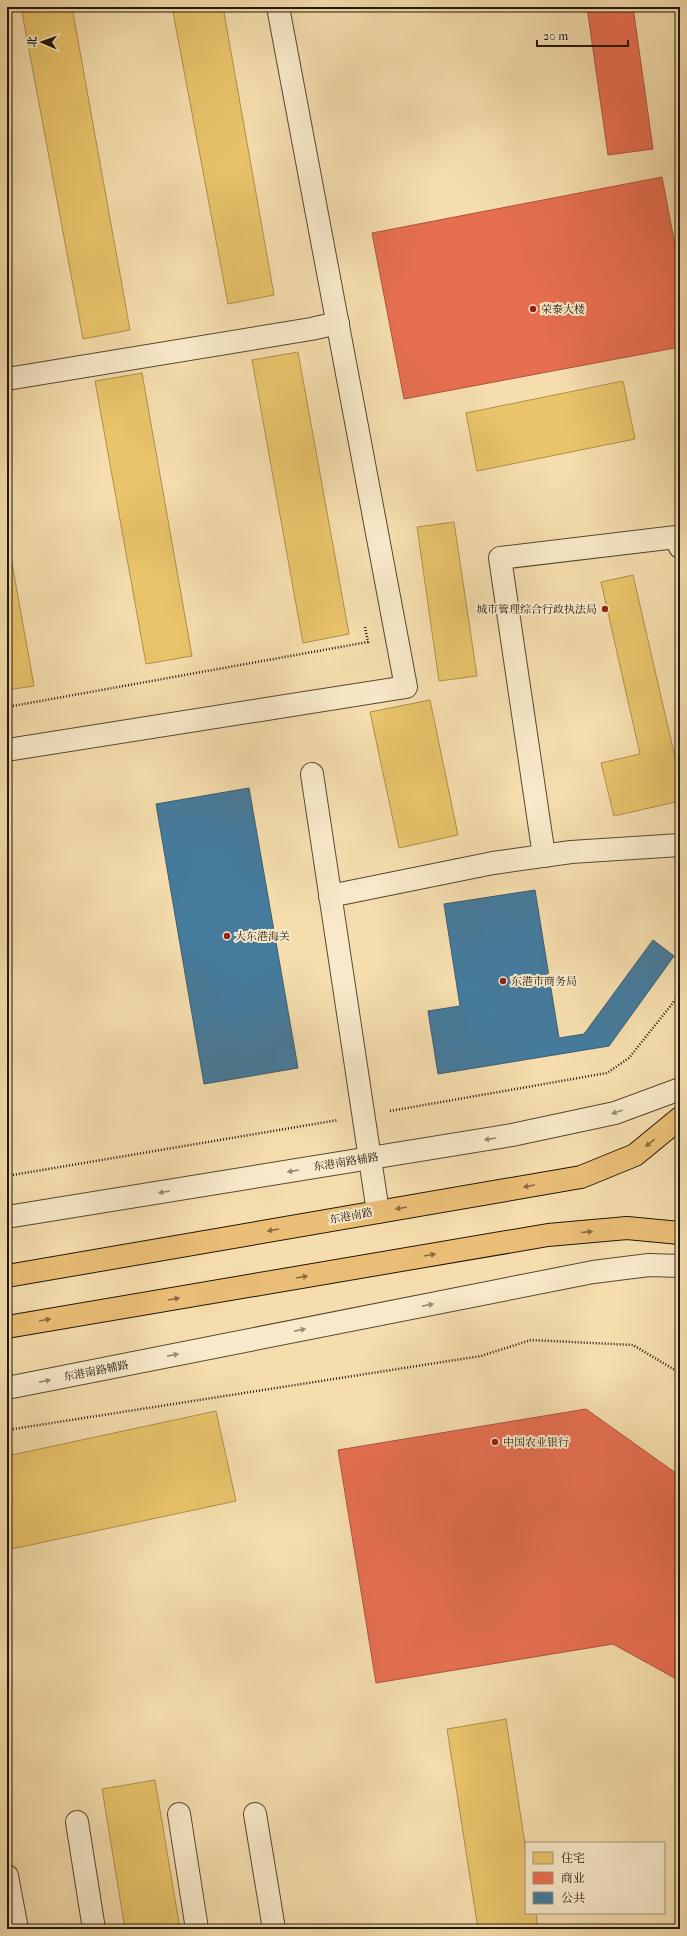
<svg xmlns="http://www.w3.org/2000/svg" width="687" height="1936" font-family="'IM FELL French Canon','Noto Serif SC',serif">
<rect width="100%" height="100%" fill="#f5ddad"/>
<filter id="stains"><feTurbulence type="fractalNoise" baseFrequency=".005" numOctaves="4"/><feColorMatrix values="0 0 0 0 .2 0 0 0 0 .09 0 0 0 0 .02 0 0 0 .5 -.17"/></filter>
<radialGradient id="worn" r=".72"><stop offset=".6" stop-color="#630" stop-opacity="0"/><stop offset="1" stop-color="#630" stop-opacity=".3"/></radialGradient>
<g fill="#e9c46a" stroke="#ad904d">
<polygon points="21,7 72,7 130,330 83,339"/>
<polygon points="172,7 223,7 274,295 228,304"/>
<polygon points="298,352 349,634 303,643 252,360"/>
<polygon points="142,373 192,656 146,664 95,381"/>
<polygon points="623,381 635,439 477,471 466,413"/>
<polygon points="454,522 477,676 439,681 417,527"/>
<polygon points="7,535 34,686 7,690"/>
<polygon points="633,575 680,779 680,801 614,816 601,763 640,754 601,582"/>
<polygon points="430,700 458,835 399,848 370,712"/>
<polygon points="216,1411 236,1501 7,1550 7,1456"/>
<polygon points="399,1450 436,1661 383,1670 346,1459"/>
<polygon points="506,1719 526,1851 526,1913 536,1913 538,1929 478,1929 447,1729"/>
<polygon points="155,1780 180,1929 125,1929 102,1789"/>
</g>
<g fill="#e76f51" stroke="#ac553b">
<polygon points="587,7 633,7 653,149 608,155"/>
<polygon points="662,177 680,272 680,347 404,399 372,233"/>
<polygon points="586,1409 680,1476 680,1681 613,1644 376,1683 338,1450"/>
</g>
<g fill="#457b9d" stroke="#3a5d70">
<polygon points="249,788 298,1068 204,1084 156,804"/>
<polygon points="535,890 559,1038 584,1034 653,940 674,956 609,1046 438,1074 428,1011 460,1006 444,904"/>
</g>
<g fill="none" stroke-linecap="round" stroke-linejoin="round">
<defs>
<g id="minor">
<polyline points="7,379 311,329 338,323"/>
<polyline points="7,750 406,687 278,7"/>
<polyline points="312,774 378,1212"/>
<polyline points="544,856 500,558 676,537 680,547"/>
<polyline points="330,896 493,863 571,852 680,845"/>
<polyline points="7,1217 512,1135 615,1113 680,1089"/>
<polyline points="7,1388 593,1272 649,1265 680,1266"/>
<polyline points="179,1814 197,1929"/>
<polyline points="255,1814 274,1929"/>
<polyline points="77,1822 94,1929"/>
<polyline points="7,1876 17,1929"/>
</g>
<g id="major">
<polyline points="7,1276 581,1177 635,1155 680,1118"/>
<polyline points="7,1327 548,1235 627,1228 680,1233"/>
</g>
</defs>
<use href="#minor" stroke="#574831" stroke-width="24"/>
<use href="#major" stroke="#221708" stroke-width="24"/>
<g stroke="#221708" stroke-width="2.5" stroke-dasharray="1 2" stroke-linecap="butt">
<polyline points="7,707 368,642 365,627"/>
<polyline points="390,1111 607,1073 629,1058 680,994"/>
<polyline points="7,1176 338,1120"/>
<polyline points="7,1430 481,1356 531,1340 633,1345 680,1373"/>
</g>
<use href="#minor" stroke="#f8e9ca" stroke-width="22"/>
<use href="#major" stroke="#eabe76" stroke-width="22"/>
</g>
<defs><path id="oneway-solid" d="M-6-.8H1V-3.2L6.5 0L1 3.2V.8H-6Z"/></defs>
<g fill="#988a73">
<use href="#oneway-solid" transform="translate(617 1112) rotate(162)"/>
<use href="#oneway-solid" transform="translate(490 1139) rotate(171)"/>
<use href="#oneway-solid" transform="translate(293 1171) rotate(171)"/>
<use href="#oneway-solid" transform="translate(164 1192) rotate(171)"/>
<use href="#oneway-solid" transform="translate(428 1305) rotate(-11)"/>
<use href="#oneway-solid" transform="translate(300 1330) rotate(-11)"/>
<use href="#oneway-solid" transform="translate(173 1355) rotate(-11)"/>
<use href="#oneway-solid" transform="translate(45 1381) rotate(-11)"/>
</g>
<g fill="#866a3f">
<use href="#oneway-solid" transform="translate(650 1143) rotate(141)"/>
<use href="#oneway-solid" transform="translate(529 1186) rotate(170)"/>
<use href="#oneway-solid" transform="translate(401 1208) rotate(170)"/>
<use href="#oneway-solid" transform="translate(273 1230) rotate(170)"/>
<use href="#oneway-solid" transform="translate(587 1232) rotate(-5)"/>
<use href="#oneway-solid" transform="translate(430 1255) rotate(-10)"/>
<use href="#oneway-solid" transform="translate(302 1277) rotate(-10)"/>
<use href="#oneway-solid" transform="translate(174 1299) rotate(-10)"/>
<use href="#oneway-solid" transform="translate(45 1320) rotate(-10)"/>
</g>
<g fill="#8f2418" stroke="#f8e9ca" stroke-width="1.5">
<circle cx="533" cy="309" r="4"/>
<circle cx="605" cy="609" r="4"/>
<circle cx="227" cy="936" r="4"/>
<circle cx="503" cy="981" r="4"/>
<circle cx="495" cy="1442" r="4"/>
</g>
<g text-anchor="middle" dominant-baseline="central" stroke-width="4" stroke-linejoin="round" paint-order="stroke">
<g font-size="11" fill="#221708" stroke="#f8e9ca" text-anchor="start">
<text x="541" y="309">荣泰大楼</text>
<text x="597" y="609" text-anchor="end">城市管理综合行政执法局</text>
<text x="235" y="936">大东港海关</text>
<text x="511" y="981">东港市商务局</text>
<text x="503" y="1442">中国农业银行</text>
</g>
<g font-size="11" fill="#221708" stroke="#f8e9ca">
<text transform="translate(346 1162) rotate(-9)">东港南路辅路</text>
<text transform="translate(351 1216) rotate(-10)">东港南路</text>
<text transform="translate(96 1371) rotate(-11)">东港南路辅路</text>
</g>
</g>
<rect width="687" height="1936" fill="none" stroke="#f5ddad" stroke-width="24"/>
<rect x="8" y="8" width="671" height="1920" fill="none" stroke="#221708" stroke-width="2"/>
<rect x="12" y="12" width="663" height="1912" fill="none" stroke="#221708"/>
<rect x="525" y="1842" width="140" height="72" fill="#f8e9ca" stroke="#a2957c"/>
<rect x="533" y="1852" width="20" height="12" fill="#e9c46a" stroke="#a2957c"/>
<text x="561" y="1862" font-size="12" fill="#221708">住宅</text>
<rect x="533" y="1872" width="20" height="12" fill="#e76f51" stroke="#a2957c"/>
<text x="561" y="1882" font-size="12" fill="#221708">商业</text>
<rect x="533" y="1892" width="20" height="12" fill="#457b9d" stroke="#a2957c"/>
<text x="561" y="1902" font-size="12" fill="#221708">公共</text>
<g transform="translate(42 42) rotate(272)" stroke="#f8e9ca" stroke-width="3" paint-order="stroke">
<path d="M0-3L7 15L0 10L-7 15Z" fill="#221708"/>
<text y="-6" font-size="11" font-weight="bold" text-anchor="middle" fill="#221708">北</text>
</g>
<path d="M537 40v6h91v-6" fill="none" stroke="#221708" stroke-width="2"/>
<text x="543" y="40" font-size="12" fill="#221708" stroke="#f8e9ca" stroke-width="3" paint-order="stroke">20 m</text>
<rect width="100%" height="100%" filter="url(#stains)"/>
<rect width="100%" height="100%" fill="url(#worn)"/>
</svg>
